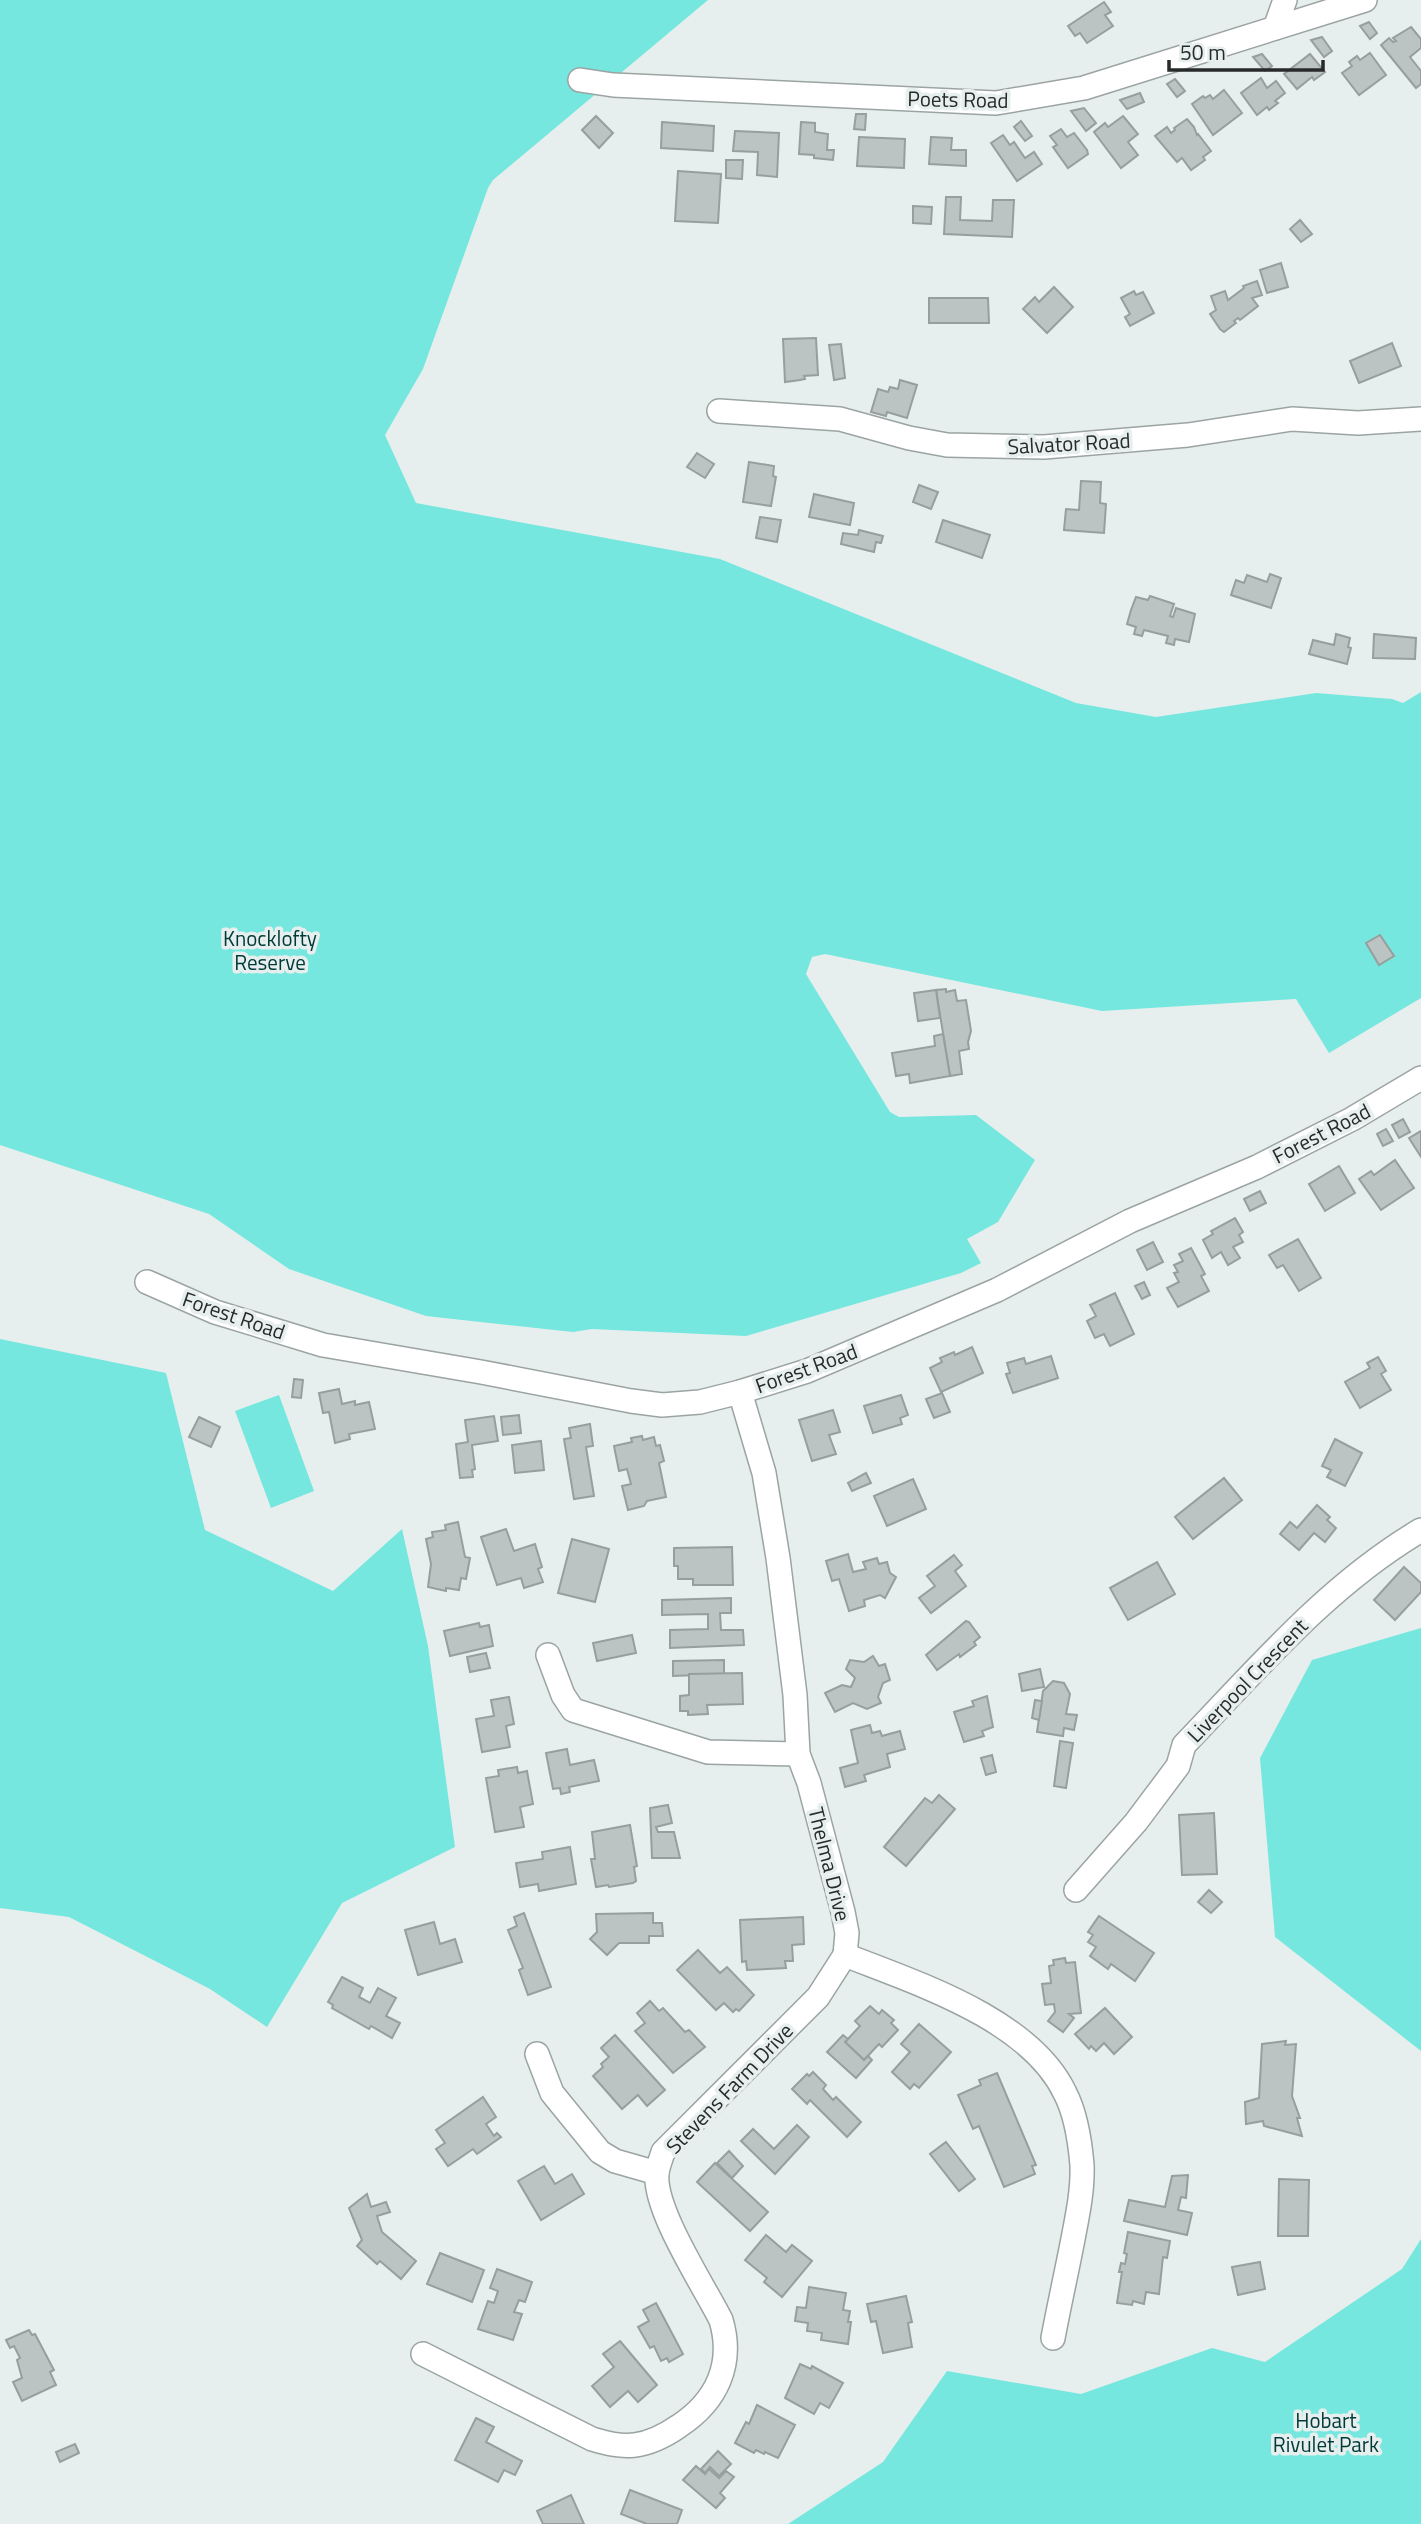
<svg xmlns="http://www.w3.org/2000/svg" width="1421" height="2524" font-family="'Titillium Web',sans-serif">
<rect width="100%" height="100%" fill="#e6efee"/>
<g fill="#76e7de">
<polygon points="0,0 708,0 493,180 488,188 423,369 385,435 416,503 720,559 1076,703 1156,717 1316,693 1392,699 1403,703 1421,692 1421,998 1329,1053 1296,999 1102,1011 825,954 812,957 806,974 890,1112 899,1117 976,1115 1035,1160 998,1222 967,1239 981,1263 961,1273 746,1336 592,1329 573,1332 426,1316 289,1269 209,1214 0,1145"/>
<polygon points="0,1339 166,1373 205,1530 333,1591 402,1529 428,1646 455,1847 342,1903 267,2027 210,1989 69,1917 0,1908"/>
<polygon points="279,1395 314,1491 271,1508 235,1411"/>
<polygon points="1421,1628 1421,2051 1275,1937 1260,1758 1312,1660"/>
<polygon points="1421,2239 1421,2524 788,2524 883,2462 947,2371 1081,2394 1212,2348 1265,2362 1402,2269"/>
</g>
<g fill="#bcc4c3" stroke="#979f9e" stroke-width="2">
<polygon points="1104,2 1111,12 1105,15 1113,26 1087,43 1080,33 1075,36 1068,26"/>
<polygon points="1369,22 1377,33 1370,39 1360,26"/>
<polygon points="1411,27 1421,39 1421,48 1410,57 1421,71 1421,84 1416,88 1381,45 1389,38 1393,42 1396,41 1393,38"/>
<polygon points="1322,37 1332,51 1324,57 1311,40"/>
<polygon points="1370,53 1386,75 1359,95 1342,73 1352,66 1349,62 1357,56 1360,60"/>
<polygon points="1262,54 1272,66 1265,71 1253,57"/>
<polygon points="1310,54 1325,72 1314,80 1312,77 1297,89 1284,74"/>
<polygon points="1261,78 1267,88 1276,81 1285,93 1275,101 1278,103 1269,110 1267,107 1257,115 1241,93"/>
<polygon points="1175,79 1185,91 1177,97 1167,84"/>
<polygon points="1224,90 1242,113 1213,135 1192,104 1203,96 1205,98 1210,95 1213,99"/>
<polygon points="1140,93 1144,102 1127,109 1120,100"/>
<polygon points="1084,108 1096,123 1086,131 1071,111"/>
<polygon points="856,114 866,114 865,130 854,129"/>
<polygon points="596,116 613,133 599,148 582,130"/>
<polygon points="1123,116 1138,134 1128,142 1138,155 1121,168 1094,132 1105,123 1108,127"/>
<polygon points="1187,119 1194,127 1197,135 1198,134 1211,151 1203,157 1205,160 1191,170 1182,158 1177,162 1155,136 1167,127 1171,133 1175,130 1174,128"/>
<polygon points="1021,121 1032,136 1025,141 1014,127"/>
<polygon points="662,122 714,126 713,151 661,148"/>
<polygon points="801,122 815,123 815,132 828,134 827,150 834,150 833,160 814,158 814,155 799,154"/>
<polygon points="1061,129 1067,137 1074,133 1087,150 1088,154 1068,168 1053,147 1057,145 1050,136"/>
<polygon points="735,131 779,133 777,177 757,175 758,152 733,151"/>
<polygon points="1003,135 1010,145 1014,142 1025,158 1034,152 1042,164 1017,181 991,143"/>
<polygon points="859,137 905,139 904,168 857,166"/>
<polygon points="931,137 952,138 951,150 966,150 966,166 929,164"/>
<polygon points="726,160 743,160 742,179 726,178"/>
<polygon points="678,171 721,174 718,223 675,221"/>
<polygon points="946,197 961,197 960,220 992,221 993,200 1014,200 1012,237 944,234"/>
<polygon points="913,206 932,207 931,224 913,223"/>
<polygon points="1300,220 1312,234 1301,242 1290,229"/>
<polygon points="1281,263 1288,287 1267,293 1260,270"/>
<polygon points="1257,281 1262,295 1252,298 1258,306 1240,320 1238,318 1234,321 1236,323 1224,332 1220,329 1210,314 1216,310 1211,296 1225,291 1228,300 1244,288 1243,286"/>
<polygon points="1054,287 1073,307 1047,333 1023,309 1035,297 1039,302"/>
<polygon points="1134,291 1136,295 1143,292 1154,313 1130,326 1125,317 1130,314 1121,298"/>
<polygon points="929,298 988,298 989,323 929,323"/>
<polygon points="816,338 818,375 804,376 805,379 800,380 785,382 783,339"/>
<polygon points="1392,343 1401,366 1359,383 1350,361"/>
<polygon points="841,344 845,378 834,380 829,345"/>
<polygon points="900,380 917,385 907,418 887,412 886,416 871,412 878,389 888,392 890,387 898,389"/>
<polygon points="697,453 714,464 705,478 687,467"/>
<polygon points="749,462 774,466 773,476 776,477 771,506 743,502"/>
<polygon points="1081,481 1101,482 1100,503 1106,504 1104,533 1064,530 1066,509 1079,510"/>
<polygon points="919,485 938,492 931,509 913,502"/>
<polygon points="814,494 854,503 850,525 809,517"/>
<polygon points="760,517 781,520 777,542 756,538"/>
<polygon points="943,520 990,535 982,558 936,542"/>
<polygon points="859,530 883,536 881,543 876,542 874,552 841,544 843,533 858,535"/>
<polygon points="1270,574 1281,578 1271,608 1231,595 1236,580 1244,583 1247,575 1267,582"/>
<polygon points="1150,596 1174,604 1170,616 1173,617 1176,608 1195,614 1189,642 1175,639 1174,645 1166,643 1168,636 1144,630 1142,636 1134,634 1136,627 1127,624 1131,610 1136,597 1148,600"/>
<polygon points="1336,634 1350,638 1348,647 1351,648 1347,664 1309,654 1313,640 1334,645"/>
<polygon points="1374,634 1416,638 1415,659 1373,658"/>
<polygon points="1380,935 1394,956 1379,965 1366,943"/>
<polygon points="946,989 946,992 955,990 957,1001 966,1000 971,1031 968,1042 969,1049 959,1051 962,1074 950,1076 936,990"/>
<polygon points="936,990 940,1018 918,1021 914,993"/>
<polygon points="943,1034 950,1076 910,1083 909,1074 896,1076 892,1053 935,1046 934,1036"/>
<polygon points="1403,1119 1410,1132 1399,1138 1392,1125"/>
<polygon points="1386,1129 1393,1141 1383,1146 1377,1134"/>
<polygon points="1421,1131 1421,1157 1409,1138"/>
<polygon points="1395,1160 1414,1188 1381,1210 1359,1179 1371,1171 1374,1175"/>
<polygon points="1339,1166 1355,1193 1325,1211 1309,1184"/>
<polygon points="1260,1191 1266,1203 1250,1211 1244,1199"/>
<polygon points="1235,1218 1243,1232 1239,1235 1243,1242 1233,1247 1240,1258 1228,1265 1221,1252 1212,1258 1203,1240 1213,1234 1211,1231"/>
<polygon points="1298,1239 1321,1278 1299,1291 1283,1265 1277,1268 1269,1255"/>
<polygon points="1153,1242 1163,1262 1147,1270 1137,1250"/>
<polygon points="1191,1248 1205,1274 1201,1276 1209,1291 1178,1307 1167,1288 1179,1282 1174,1273 1178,1272 1174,1265 1183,1261 1179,1254"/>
<polygon points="1144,1282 1150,1295 1142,1299 1135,1286"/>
<polygon points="1115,1293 1134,1334 1110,1346 1104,1334 1095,1338 1087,1321 1096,1316 1090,1305"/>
<polygon points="972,1347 983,1373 941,1392 930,1368 942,1362 940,1358 954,1352 955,1355"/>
<polygon points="1051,1356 1058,1378 1013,1393 1006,1374 1010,1373 1007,1363 1024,1358 1026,1364"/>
<polygon points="1378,1357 1386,1371 1381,1374 1391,1390 1360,1408 1345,1382 1370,1368 1367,1363"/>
<polygon points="294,1379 303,1380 301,1398 292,1397"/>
<polygon points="339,1389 342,1404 355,1401 355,1405 369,1402 375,1429 349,1434 350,1439 335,1443 329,1412 323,1413 319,1393"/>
<polygon points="942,1393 950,1412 934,1418 926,1399"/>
<polygon points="901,1395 908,1415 900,1418 902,1424 873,1433 864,1406"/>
<polygon points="833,1410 840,1432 829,1435 836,1454 812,1461 799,1420"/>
<polygon points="519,1415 521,1433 503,1435 501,1417"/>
<polygon points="494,1416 498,1441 472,1445 475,1469 472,1470 473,1477 460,1478 456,1444 468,1442 465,1420"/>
<polygon points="199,1417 220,1427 211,1447 189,1437"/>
<polygon points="590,1424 593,1446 586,1447 594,1496 574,1499 564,1439 571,1438 569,1428"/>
<polygon points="642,1436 643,1440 654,1437 656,1446 660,1445 664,1461 659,1463 666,1497 647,1501 644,1506 628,1510 622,1486 631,1484 627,1469 619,1471 614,1446 632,1442 631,1438"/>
<polygon points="1335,1439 1362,1453 1345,1486 1327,1477 1331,1470 1322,1466"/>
<polygon points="541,1441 544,1470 515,1473 512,1445"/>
<polygon points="866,1473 871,1483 852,1491 848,1483"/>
<polygon points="1224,1478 1242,1500 1193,1539 1175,1517"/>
<polygon points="913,1479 926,1509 887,1526 874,1496"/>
<polygon points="1317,1505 1330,1517 1327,1520 1336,1528 1325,1542 1314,1533 1299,1550 1280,1534 1290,1522 1297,1528"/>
<polygon points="458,1522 465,1557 470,1558 466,1579 461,1578 459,1590 446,1588 446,1591 428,1587 431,1564 426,1539 433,1537 432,1532 446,1530 445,1525"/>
<polygon points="506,1529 514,1551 535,1544 542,1567 538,1569 543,1582 524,1588 521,1578 497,1585 481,1537"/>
<polygon points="572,1539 609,1549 595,1602 558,1593"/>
<polygon points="732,1547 733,1585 693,1585 693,1579 678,1579 678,1566 674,1566 674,1548"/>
<polygon points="848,1554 853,1572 866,1569 863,1562 877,1558 879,1564 887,1562 890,1573 896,1577 885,1598 880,1595 864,1600 865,1606 849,1611 839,1579 832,1581 826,1561"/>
<polygon points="954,1555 962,1565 955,1571 966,1586 931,1613 919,1598 935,1586 927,1576"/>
<polygon points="1157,1562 1175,1594 1128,1620 1110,1588"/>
<polygon points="1404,1567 1421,1583 1421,1592 1395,1620 1374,1600"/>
<polygon points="731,1598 731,1613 720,1613 721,1630 743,1630 744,1645 670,1648 670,1630 708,1629 708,1614 662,1615 662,1600"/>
<polygon points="966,1621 969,1622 980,1637 974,1642 976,1645 960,1657 959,1654 937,1670 926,1655"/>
<polygon points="479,1623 480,1627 489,1625 493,1646 450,1656 444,1631"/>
<polygon points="632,1635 636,1653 597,1661 593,1643"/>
<polygon points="486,1653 490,1668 470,1672 467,1657"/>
<polygon points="873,1656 879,1666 885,1664 890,1680 883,1683 878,1697 881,1703 867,1709 853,1703 835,1712 825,1693 842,1685 851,1687 855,1678 846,1669 850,1660 864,1662"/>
<polygon points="724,1660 724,1674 673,1676 673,1661"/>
<polygon points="1040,1669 1044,1687 1022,1691 1019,1674"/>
<polygon points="742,1673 743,1704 707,1705 708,1714 688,1715 688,1711 680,1711 680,1696 689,1695 689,1674"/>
<polygon points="1053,1681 1064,1683 1070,1694 1066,1714 1077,1715 1074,1730 1064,1728 1063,1736 1037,1732 1043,1691"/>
<polygon points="987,1696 993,1727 982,1731 984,1736 964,1742 954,1712 974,1706 972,1701"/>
<polygon points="509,1697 514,1724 506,1726 510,1747 482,1752 476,1719 494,1716 491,1700"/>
<polygon points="1035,1700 1042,1701 1039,1720 1032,1718"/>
<polygon points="870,1725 872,1733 880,1731 882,1736 900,1731 905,1749 887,1754 890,1767 864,1775 866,1781 845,1787 840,1768 858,1763 851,1730"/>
<polygon points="1060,1741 1073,1743 1066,1788 1054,1786"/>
<polygon points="567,1749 570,1765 594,1760 599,1781 569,1787 570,1792 561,1794 560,1788 553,1789 546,1753"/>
<polygon points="992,1755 996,1772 986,1775 981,1758"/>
<polygon points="517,1767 518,1773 527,1771 533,1804 520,1807 524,1827 495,1832 486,1778 499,1776 498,1770"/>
<polygon points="939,1795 955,1809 906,1866 884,1847 925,1798 932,1803"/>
<polygon points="668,1805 672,1823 656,1827 658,1832 674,1832 680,1858 652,1858 650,1808"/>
<polygon points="1214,1813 1217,1874 1182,1875 1179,1815"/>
<polygon points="630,1825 637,1866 634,1867 636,1881 633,1883 609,1887 608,1885 596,1887 591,1859 595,1859 592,1832"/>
<polygon points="570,1847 576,1884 539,1891 538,1884 520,1887 516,1863 543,1859 542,1852"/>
<polygon points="1209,1890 1222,1902 1211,1913 1198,1902"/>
<polygon points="524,1913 551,1987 528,1995 519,1970 523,1968 508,1930 517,1926 514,1917"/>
<polygon points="653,1913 653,1923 662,1923 663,1936 649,1936 649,1943 619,1943 607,1955 590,1939 597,1932 596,1914"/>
<polygon points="1099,1916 1154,1953 1135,1981 1111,1964 1108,1969 1090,1956 1096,1947 1088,1942 1093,1935 1088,1932"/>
<polygon points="803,1917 804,1944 792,1945 793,1961 785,1961 786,1968 747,1970 746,1961 742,1962 740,1920"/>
<polygon points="434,1922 440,1944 455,1939 462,1962 418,1975 405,1930"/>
<polygon points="698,1950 720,1973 727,1967 754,1995 739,2011 736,2009 733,2012 724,2003 716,2010 677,1970"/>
<polygon points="1065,1958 1066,1963 1075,1962 1081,2013 1069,2014 1074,2018 1063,2032 1048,2021 1055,2012 1054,2004 1045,2005 1042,1984 1051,1983 1049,1966 1054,1965 1053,1960"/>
<polygon points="342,1977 363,1988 359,1997 370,2003 378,1988 396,1998 386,2016 400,2023 392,2038 371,2026 369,2029 332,2008 333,2005 328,2002"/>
<polygon points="650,2001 659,2011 663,2008 685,2032 689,2030 705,2047 673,2073 635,2031 645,2023 637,2013"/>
<polygon points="870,2006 879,2014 882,2010 894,2020 891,2023 898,2030 882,2047 879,2044 864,2060 845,2042 860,2026 855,2021"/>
<polygon points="1105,2008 1132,2037 1114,2054 1104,2043 1096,2051 1091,2046 1089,2049 1075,2034"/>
<polygon points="919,2024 951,2052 919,2088 914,2084 910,2089 892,2072 910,2052 901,2044"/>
<polygon points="615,2035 665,2090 647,2106 638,2095 622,2109 593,2076 603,2067 601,2064 609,2057 601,2048"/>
<polygon points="843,2035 848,2039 845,2042 864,2060 868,2056 872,2060 856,2078 827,2052"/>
<polygon points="1286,2041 1285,2045 1296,2044 1292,2096 1300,2118 1297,2118 1302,2136 1264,2126 1263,2121 1246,2124 1245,2102 1259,2098 1262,2044"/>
<polygon points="813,2072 826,2085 823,2089 833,2100 836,2097 861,2122 847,2137 810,2100 807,2104 792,2089 807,2074 809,2076"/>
<polygon points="997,2073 1036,2165 1032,2166 1035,2174 1004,2187 979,2126 973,2129 958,2095 981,2085 979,2080"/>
<polygon points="483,2097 496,2117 486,2124 494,2136 497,2133 501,2137 477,2154 473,2149 448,2166 436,2149 445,2143 436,2130"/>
<polygon points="797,2125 809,2137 775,2174 741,2141 753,2129 774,2149"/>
<polygon points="946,2142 975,2179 959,2191 930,2154"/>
<polygon points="729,2151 743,2166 732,2178 717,2163"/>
<polygon points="715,2163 768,2212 750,2231 697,2182"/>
<polygon points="544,2166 555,2184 572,2174 584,2194 541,2220 518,2181"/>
<polygon points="1188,2175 1186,2198 1181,2197 1178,2210 1192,2213 1187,2235 1124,2221 1129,2200 1165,2207 1172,2176"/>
<polygon points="1279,2179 1309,2180 1308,2236 1278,2236"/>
<polygon points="367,2194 371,2207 386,2202 390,2212 377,2216 382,2232 416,2261 401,2279 380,2261 377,2264 357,2246 362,2240 349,2208"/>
<polygon points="1128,2232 1170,2241 1167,2258 1163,2257 1159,2294 1146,2292 1144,2304 1133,2301 1132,2305 1117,2303 1122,2272 1119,2272 1121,2263 1125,2264 1127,2254 1124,2253"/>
<polygon points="766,2235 786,2252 792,2245 812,2261 782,2297 764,2282 767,2278 745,2260"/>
<polygon points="440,2253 484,2270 472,2302 427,2284"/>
<polygon points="1260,2262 1265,2289 1238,2295 1232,2267"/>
<polygon points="497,2269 532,2282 525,2302 519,2300 514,2312 522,2314 513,2340 478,2329 488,2301 494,2303 498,2291 490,2288"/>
<polygon points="809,2287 846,2293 843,2310 850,2311 848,2322 851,2322 848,2344 821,2340 822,2333 807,2331 808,2323 795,2321 797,2307 806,2308"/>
<polygon points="906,2296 912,2322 908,2323 912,2347 883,2353 876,2321 871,2322 867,2304"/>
<polygon points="656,2303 683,2354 669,2362 667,2358 661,2361 654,2346 650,2348 638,2327 649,2321 643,2310"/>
<polygon points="29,2330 32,2335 35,2334 54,2370 50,2372 56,2385 22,2401 13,2382 22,2378 17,2360 20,2358 14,2346 10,2348 6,2340"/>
<polygon points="620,2341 657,2385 638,2402 628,2391 610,2407 592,2386 614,2367 603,2354"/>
<polygon points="800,2364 811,2369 812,2366 843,2383 829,2408 820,2403 814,2414 785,2398"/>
<polygon points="757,2405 795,2425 778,2458 765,2452 764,2454 756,2450 754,2453 735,2443 746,2422 749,2424"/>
<polygon points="476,2418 494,2427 486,2442 522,2461 515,2475 504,2470 498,2482 455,2460"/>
<polygon points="75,2444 79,2453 60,2462 56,2452"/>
<polygon points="718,2451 731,2464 719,2476 710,2467 705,2473 701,2469"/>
<polygon points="696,2466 705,2474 709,2469 719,2478 726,2471 734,2477 720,2493 725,2498 716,2508 683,2480"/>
<polygon points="630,2490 682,2510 677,2524 647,2524 621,2514"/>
<polygon points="571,2495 584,2524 543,2524 537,2511"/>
</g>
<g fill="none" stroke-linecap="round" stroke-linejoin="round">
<defs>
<g id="minor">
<polyline points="1275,28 1285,0"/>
<polyline points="580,80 613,85 996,103 1084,88 1365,0"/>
<polyline points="719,411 840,419 909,438 947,445 1044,447 1188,435 1292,419 1358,423 1421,419"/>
<polyline points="147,1282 215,1312 323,1345 481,1372 631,1401 662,1405 700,1402 740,1392 807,1371 997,1290 1130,1221 1257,1167 1352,1119 1421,1078"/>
<path d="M740,1392L764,1473L778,1558L795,1695L798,1754L809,1783L843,1912L847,1933L845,1955C916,1983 1030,2019 1065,2093C1076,2114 1080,2141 1082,2165C1083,2191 1077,2218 1072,2244C1066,2275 1059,2306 1053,2338"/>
<polyline points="548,1655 563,1695 573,1710 708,1752 798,1754"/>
<path d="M1076,1890L1136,1822L1178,1766L1184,1745C1258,1668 1328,1585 1421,1530"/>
<polyline points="537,2054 552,2093 600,2152 615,2161 657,2173"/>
<path d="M423,2354L592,2439C606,2443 620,2447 635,2445C651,2443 666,2435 679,2426C717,2401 734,2364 721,2320C704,2286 653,2209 657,2173C658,2166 661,2159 663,2152L818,1997L845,1955"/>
</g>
</defs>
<use href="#minor" stroke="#9ba4a3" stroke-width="26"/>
<use href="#minor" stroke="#fff" stroke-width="23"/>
</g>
<g text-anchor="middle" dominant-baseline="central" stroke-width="7" stroke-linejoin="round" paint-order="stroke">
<g font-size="21" fill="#272a2a" stroke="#e6efee">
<text transform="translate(958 99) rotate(1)">Poets Road</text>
<text transform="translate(1069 443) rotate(-3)">Salvator Road</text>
<text transform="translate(1321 1133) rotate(-27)">Forest Road</text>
<text transform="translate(234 1315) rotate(19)">Forest Road</text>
<text transform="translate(806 1368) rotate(-20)">Forest Road</text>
<text transform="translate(1247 1680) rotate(-46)">Liverpool Crescent</text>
<text transform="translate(830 1864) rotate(76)">Thelma Drive</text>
<text transform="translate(729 2088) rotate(-46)">Stevens Farm Drive</text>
</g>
<g font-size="21" fill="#003a37" stroke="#e6efee">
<text x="270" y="938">Knocklofty<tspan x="270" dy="24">Reserve</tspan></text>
<text x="1326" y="2420">Hobart<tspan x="1326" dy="24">Rivulet Park</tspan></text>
</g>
</g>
<path d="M1169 60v10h154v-10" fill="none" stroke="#272a2a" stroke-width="3.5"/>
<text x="1180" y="60" font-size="21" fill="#272a2a" stroke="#e6efee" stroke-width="5" paint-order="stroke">50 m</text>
</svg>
